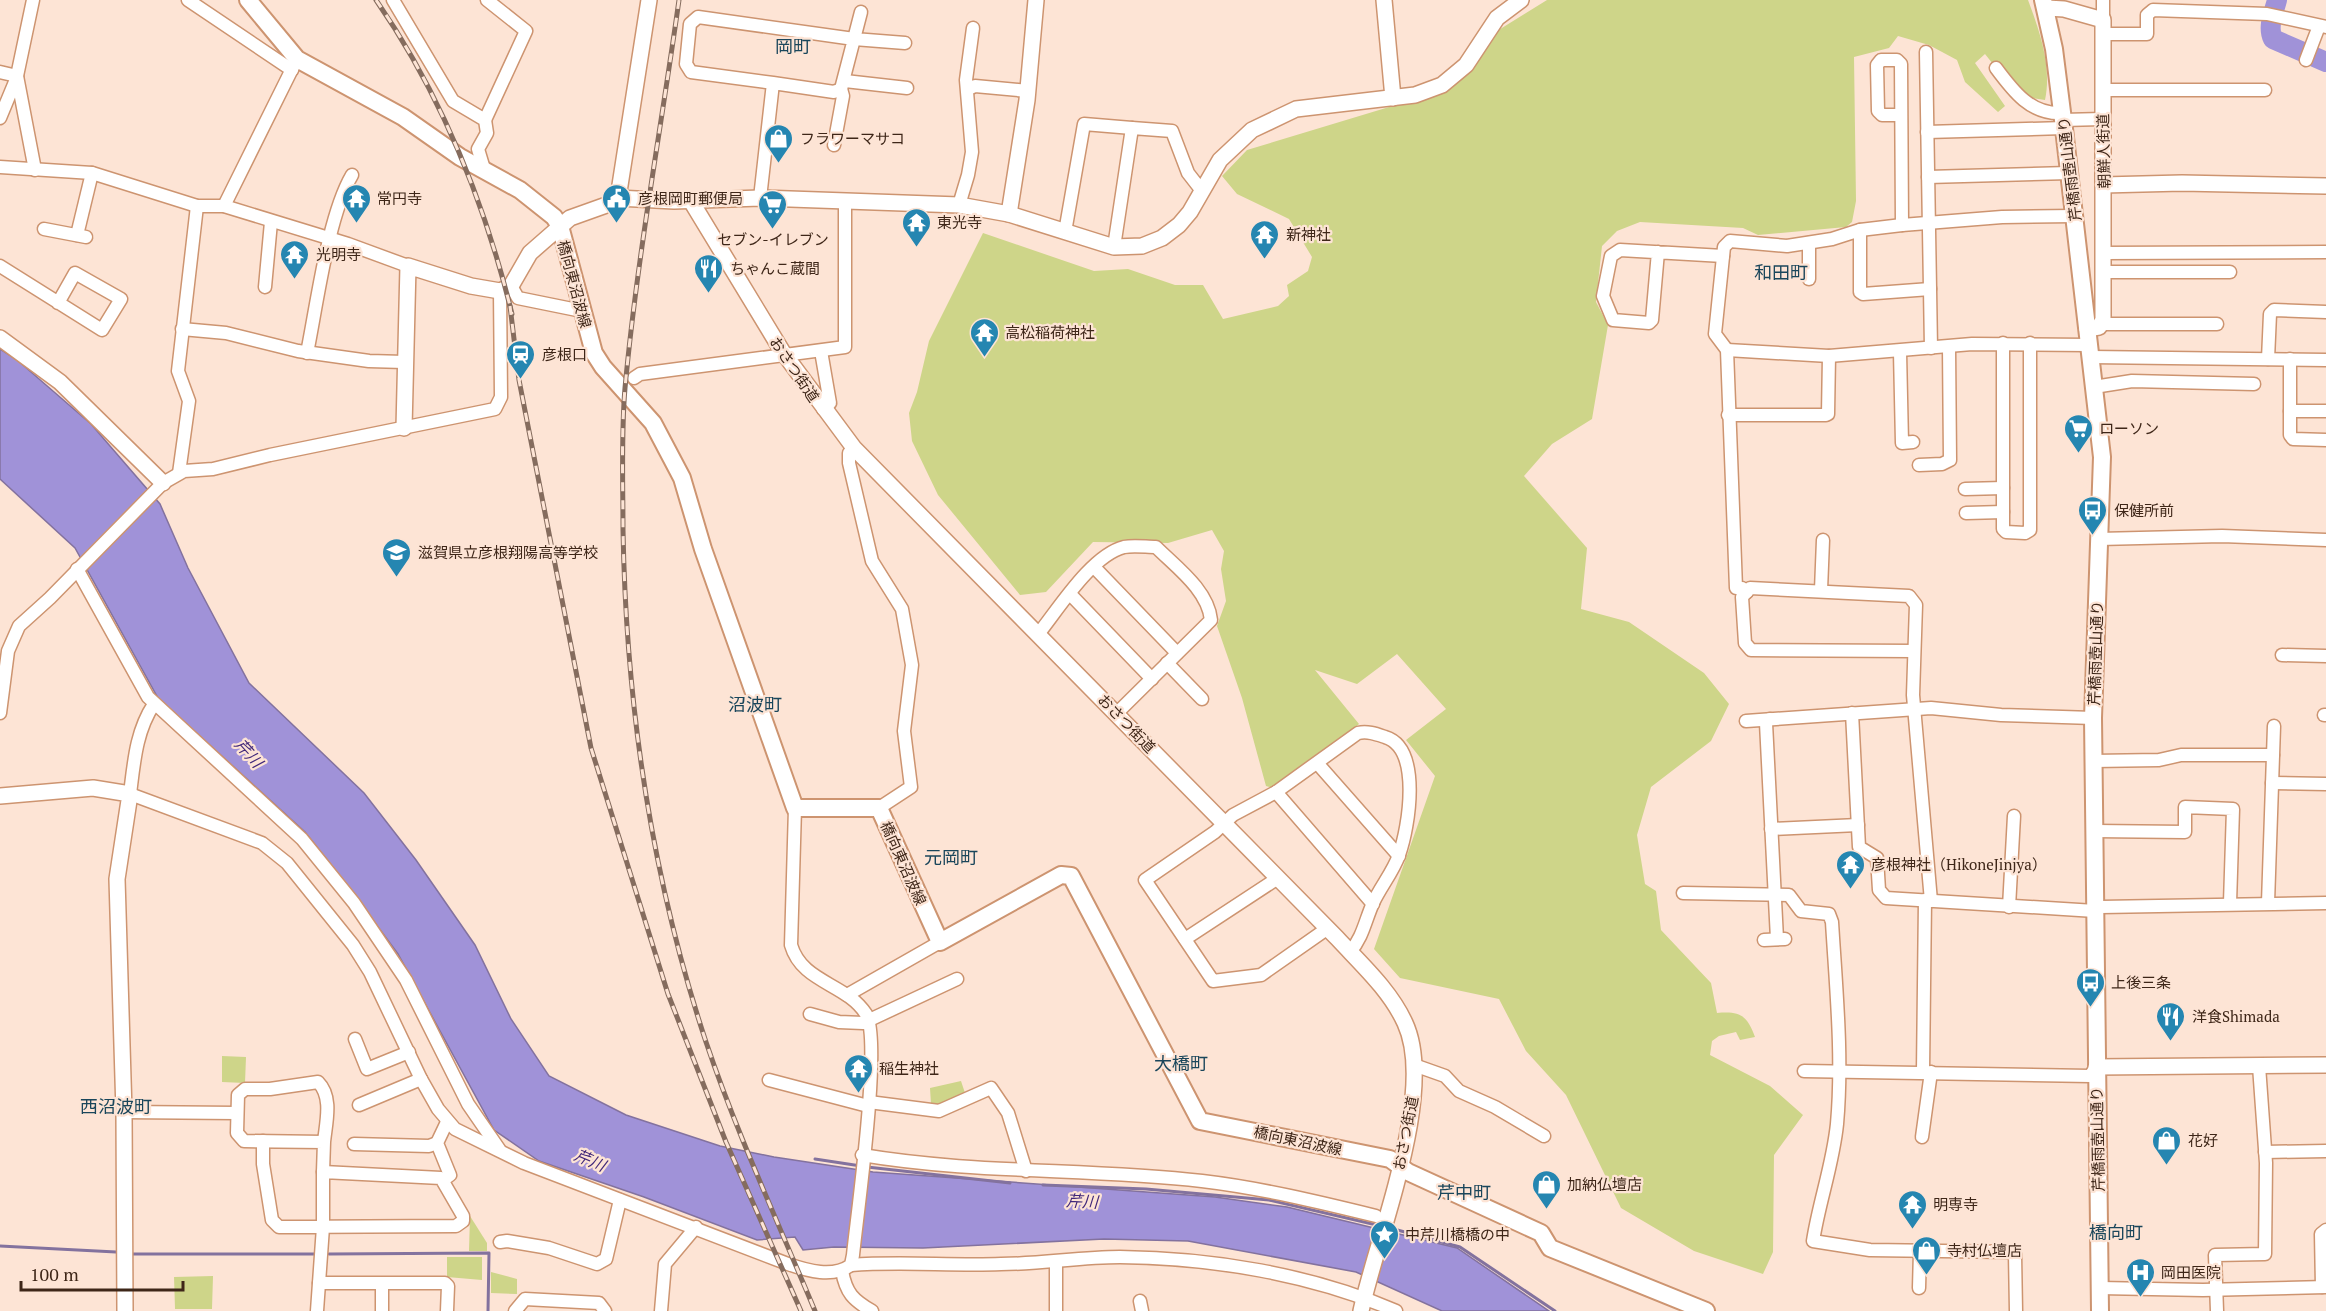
<svg xmlns="http://www.w3.org/2000/svg" width="2326" height="1311" font-family="'PT Serif','Noto Sans JP',serif">
<rect width="100%" height="100%" fill="#fde4d5"/>
<g fill="#ced589">
<path d="M1547,0H2028C2040,32 2052,67 2045,100L2025,97L2008,83L1985,54L1975,63L2005,106L1998,112L1965,82L1957,60L1929,45L1898,36L1889,48L1854,57L1856,201L1852,222L1846,227L1758,235L1743,228L1640,222L1617,231L1602,246L1596,302L1608,325L1592,419L1552,444L1524,476L1587,548L1581,609L1629,622L1704,673L1729,704L1711,741L1651,787L1637,835L1645,884L1656,891L1661,930L1711,983L1717,1013C1740,1011 1747,1015 1755,1037L1740,1040L1736,1032L1719,1036L1712,1041L1710,1055L1770,1086L1803,1115L1774,1155L1773,1252L1763,1274L1694,1251L1621,1208L1566,1095L1526,1051L1499,999L1400,978L1374,949L1435,776L1406,740L1446,709L1397,654L1357,684L1315,670L1359,724L1317,762L1273,788L1266,786L1242,698L1217,626L1226,601L1221,569L1224,551L1212,530L1168,543L1093,542L1046,592L1020,595L938,495L912,441L909,413L917,392L929,341L983,233L1094,271L1128,269L1175,285H1203L1223,319L1278,306L1289,296L1287,285L1308,271L1312,257L1289,219L1237,194L1222,176L1247,150L1452,88L1497,31Z"/>
<polygon points="222,1056 246,1057 245,1083 222,1082"/>
<polygon points="961,1081 966,1096 938,1108 935,1103 931,1104 930,1088"/>
<polygon points="470,1216 487,1243 487,1251 469,1251"/>
<polygon points="447,1257 482,1257 482,1280 447,1277"/>
<polygon points="491,1272 517,1279 517,1294 491,1293"/>
<polygon points="213,1276 212,1309 175,1309 174,1277"/>
</g>
<polygon fill="#a092d8" stroke="#83729e" stroke-width="1.5" points="0,349 16,359 91,424 160,504 188,568 249,683 364,793 416,860 475,945 511,1019 549,1076 626,1115 720,1146 774,1157 873,1172 1215,1197 1287,1207 1457,1248 1549,1311 1442,1311 1356,1272 1188,1241 1104,1239 923,1248 834,1247 803,1250 795,1237 757,1240 644,1197 539,1161 494,1130 398,954 347,885 305,832 158,698 75,548 0,479"/>
<g fill="none" stroke-linecap="round" stroke-linejoin="round">
<g stroke="#83729e" stroke-width="3">
<polyline points="815,1159 861,1166"/>
<polyline points="867,1167 1010,1183"/>
<polyline points="1043,1185 1146,1189 1269,1200 1381,1226"/>
<polyline points="1390,1228 1460,1247 1555,1311"/>
<polyline points="0,1246 116,1252"/>
<polyline points="132,1254 314,1254"/>
<polyline points="329,1254 489,1253 488,1311"/>
</g>
<path stroke="#a092d8" stroke-width="20" d="M2277,0C2274,12 2267,27 2273,39L2326,62"/>
<defs>
<g id="minor">
<polyline points="33,0 17,76 35,170"/>
<polyline points="188,0 292,70"/>
<polyline points="393,0 453,101 485,120 487,133 478,149 484,169"/>
<polyline points="861,12 854,39 905,43"/>
<polyline points="2103,20 2103,0"/>
<polyline points="2103,34 2147,34 2147,15 2153,10 2267,14 2326,27"/>
<polyline points="1926,52 1931,348"/>
<polyline points="2306,60 2319,26"/>
<path d="M1996,68C2013,91 2031,115 2062,113"/>
<polyline points="0,72 17,76"/>
<polyline points="845,81 907,88"/>
<polyline points="968,89 975,86 1028,91"/>
<polyline points="2103,90 2265,90"/>
<polyline points="1901,115 1882,115 1878,111 1877,65 1881,60 1897,60 1901,64 1902,225"/>
<polyline points="0,118 17,77"/>
<polyline points="485,120 526,31 487,0"/>
<polyline points="2063,120 2102,119"/>
<polyline points="1927,132 2064,128"/>
<polyline points="834,145 843,96 841,89"/>
<polyline points="0,167 92,173 197,206 224,206 348,244 408,266"/>
<polyline points="1928,177 2069,173"/>
<polyline points="760,198 773,83 691,72 686,64 690,24 698,17 854,39 841,89 834,92 773,83"/>
<polyline points="959,205 968,175 972,152 966,80 973,28"/>
<polyline points="224,206 297,59"/>
<polyline points="44,229 86,237"/>
<polyline points="1860,230 1860,292 1863,294 1930,289"/>
<polyline points="1065,232 1084,124 1132,128"/>
<polyline points="77,235 92,173"/>
<polyline points="1114,247 1132,128 1172,131 1188,173 1202,191"/>
<polyline points="1658,252 1652,320 1649,323 1613,320 1603,296 1611,256 1620,250 1723,256"/>
<polyline points="2103,253 2326,252"/>
<polyline points="0,266 102,330 121,299 75,273 58,303"/>
<polyline points="2102,272 2230,272"/>
<polyline points="1809,279 1809,243"/>
<polyline points="511,286 518,298 582,311"/>
<polyline points="265,287 271,222"/>
<polyline points="2101,324 2217,324"/>
<polyline points="182,329 226,333 298,351 369,361 404,362"/>
<polyline points="2003,343 2003,529 2006,532 2025,533 2030,530 2030,343"/>
<polyline points="1727,350 1829,356 1972,344 2089,345"/>
<polyline points="821,351 830,403 823,409"/>
<polyline points="1900,352 1902,443 1913,442"/>
<path d="M307,353C317,304 328,216 352,175"/>
<polyline points="2091,357 2326,360"/>
<polyline points="2268,359 2270,314 2274,310 2326,312"/>
<polyline points="2290,359 2290,435 2293,439 2326,440"/>
<polyline points="634,378 640,374 845,347 845,201"/>
<polyline points="2094,387 2132,381 2254,384"/>
<polyline points="2290,411 2326,411"/>
<polyline points="1728,415 1826,415 1828,414 1829,356"/>
<polyline points="854,448 849,453 849,463 872,561 902,609 912,665 904,731 911,787 879,808"/>
<polyline points="1919,465 1942,464 1950,460 1949,347"/>
<polyline points="179,473 189,401 178,371 197,206"/>
<polyline points="1965,489 2003,488"/>
<polyline points="1966,513 2003,512"/>
<polyline points="2099,539 2222,536 2326,540"/>
<polyline points="1094,567 1177,653"/>
<polyline points="77,569 148,697 302,839 354,903 406,980 468,1104 499,1149"/>
<polyline points="1821,590 1823,540"/>
<polyline points="1747,592 1742,588 1736,588 1727,350 1715,334 1724,247 1730,241 1787,246 1832,239 1860,230 1902,225 2002,217 2074,216"/>
<polyline points="1070,594 1152,679"/>
<path d="M1039,633C1059,608 1092,555 1124,547C1134,545 1146,547 1156,547C1176,567 1208,590 1211,620L1117,713"/>
<polyline points="1914,651 1751,650 1745,643 1742,597 1750,588 1909,596 1916,605 1913,695 1931,901"/>
<polyline points="2282,655 2326,656"/>
<polyline points="1167,663 1202,699"/>
<path d="M154,704C136,731 134,762 130,794L262,843L287,863L353,945L370,972L421,1079L438,1109L455,1129L524,1163L788,1264C808,1271 833,1278 851,1265L853,1255C857,1215 882,1040 866,1014C846,983 802,983 791,945L795,808"/>
<polyline points="0,713 8,651 19,626 50,598 163,483 184,471 213,469 270,455 495,409 501,397 500,291"/>
<polyline points="1852,713 1859,847 1877,858 1879,890 1886,898 2095,911 2101,907 2326,903"/>
<polyline points="2324,715 2326,715"/>
<polyline points="1770,719 1766,723 1777,939"/>
<polyline points="1746,721 1931,708 2001,715 2093,718"/>
<polyline points="2093,761 2159,760 2181,755 2273,755"/>
<polyline points="1318,764 1399,856"/>
<polyline points="2272,783 2326,784"/>
<polyline points="1276,792 1373,904"/>
<polyline points="1771,829 1858,825"/>
<polyline points="2095,831 2185,832 2185,807 2233,809 2230,903"/>
<path d="M1683,893L1789,895L1801,911L1829,914L1832,922C1836,988 1843,1057 1837,1124C1833,1164 1819,1202 1813,1241L1870,1250L2013,1252L2015,1254L2016,1311"/>
<polyline points="2268,903 2274,726"/>
<polyline points="2009,907 2014,816"/>
<path d="M1328,928L1261,975L1213,981L1145,880L1215,832L1233,815L1276,792L1358,733C1368,731 1376,734 1385,737C1422,748 1409,827 1399,855C1393,872 1381,886 1373,903C1365,921 1363,937 1350,952"/>
<polyline points="1185,939 1278,878"/>
<polyline points="1764,940 1785,939"/>
<polyline points="847,995 940,942"/>
<polyline points="810,1014 839,1022 863,1023 957,979"/>
<polyline points="355,1039 367,1069 409,1052"/>
<polyline points="1414,1065 1445,1076 1459,1091 1495,1107 1544,1136"/>
<polyline points="1804,1071 2090,1076 2096,1067"/>
<polyline points="1923,1071 1925,900"/>
<polyline points="769,1080 868,1106"/>
<polyline points="869,1102 939,1111 991,1088 1008,1113 1026,1171"/>
<polyline points="359,1105 421,1079"/>
<polyline points="124,1112 237,1113"/>
<polyline points="1922,1137 1931,1072"/>
<polyline points="263,1141 263,1164 272,1220 279,1227 456,1226 463,1221 463,1216 441,1178 323,1172 323,1227 317,1311"/>
<polyline points="354,1144 429,1146 437,1143"/>
<polyline points="2265,1152 2326,1151"/>
<path d="M862,1155C975,1174 1089,1168 1202,1181C1261,1188 1319,1202 1376,1216"/>
<path d="M323,1172L324,1142L244,1141L237,1133L238,1095L245,1089H270L318,1082C333,1097 326,1122 324,1142"/>
<polyline points="443,1180 450,1175 437,1143 447,1122"/>
<polyline points="500,1242 507,1241 549,1248 597,1264 606,1259 620,1200"/>
<path d="M851,1265C901,1261 951,1266 1001,1264C1041,1264 1080,1257 1120,1257C1212,1258 1311,1274 1396,1311"/>
<path d="M842,1271C846,1293 853,1300 872,1311"/>
<polyline points="319,1283 445,1283 448,1286 447,1311"/>
<polyline points="382,1284 382,1311"/>
<polyline points="2322,1287 2321,1234 2326,1230"/>
<polyline points="1919,1288 1920,1251"/>
<polyline points="2100,1288 2203,1290 2326,1287"/>
<polyline points="1140,1301 1142,1311"/>
<polyline points="515,1311 525,1299 599,1303 605,1311"/>
<polyline points="661,1311 665,1264 696,1227"/>
<polyline points="1056,1311 1056,1263"/>
<polyline points="2217,1311 2215,1255 2265,1254 2266,1163 2259,1066"/>
</g>
<g id="tertiary">
<polyline points="1384,0 1393,98"/>
<polyline points="2047,8 2064,9 2103,20 2103,320 2099,327 2087,329"/>
<polyline points="2103,185 2182,183 2326,186"/>
<polyline points="618,198 649,0"/>
<path d="M691,201L782,351L854,448L1337,938C1361,964 1390,990 1405,1023C1437,1092 1377,1237 1361,1311"/>
<polyline points="1009,214 1027,100 1036,0"/>
<polyline points="0,338 60,382 163,483"/>
<polyline points="404,428 408,266 471,286 500,291 511,286 530,253 570,218 612,203 618,198 674,201 760,198 959,205 1009,214 1114,247 1142,246 1162,238 1179,225 1190,212 1220,160 1252,130 1296,109 1415,95 1442,85 1466,65 1497,18 1521,0"/>
<polyline points="0,796 93,788 130,794 117,879 124,1112 125,1311"/>
<polyline points="2096,1067 2326,1065"/>
</g>
<g id="secondary">
<polyline points="248,0 297,59 403,117 460,157 520,190 554,217 560,226 594,353 603,367 653,423 682,478 703,549 795,808 879,808 940,942 1061,875 1071,876 1200,1121 1390,1159 1408,1172 1541,1233 1550,1248 1706,1311"/>
<polyline points="2043,0 2054,49 2063,120 2102,457 2093,718 2100,1311"/>
</g>
</defs>
<use href="#minor" stroke="#cd9470" stroke-width="15"/>
<use href="#tertiary" stroke="#cd9470" stroke-width="18"/>
<use href="#secondary" stroke="#cd9470" stroke-width="20"/>
<use href="#minor" stroke="#fff" stroke-width="12"/>
<use href="#tertiary" stroke="#fff" stroke-width="15"/>
<use href="#secondary" stroke="#fff" stroke-width="16"/>
<defs>
<g id="rail">
<path d="M376,0C441,94 485,204 512,314"/>
<path d="M679,0C661,129 637,258 625,388C621,435 623,483 623,530C626,704 651,876 706,1042C737,1134 778,1222 815,1311"/>
<polyline points="510,306 519,380 591,748 668,994 726,1142 801,1311"/>
</g>
</defs>
<use href="#rail" stroke="#856c5e" stroke-width="5"/>
<use href="#rail" stroke="#fde4d5" stroke-width="3" stroke-dasharray="9" stroke-linecap="butt"/>
</g>
<defs>
<symbol id="shop-pin" viewBox="-11 -11 22 30"><path d="M0 17L-7.5 6A9.5 9.5 0 1 1 7.5 6Z" fill="#2586b1" stroke="#fde4d5"/><path d="M-5-2.5h2.3a2.7 3.5 0 0 1 5.4 0H5L5.5 6h-11ZM-1.5-2.5h3a1.5 2.3 0 0 0-3 0Z" fill="#fff"/></symbol>
<symbol id="temple-pin" viewBox="-11 -11 22 30"><path d="M0 17L-7.5 6A9.5 9.5 0 1 1 7.5 6Z" fill="#2586b1" stroke="#fde4d5"/><path d="M0-6L5-2H3V0L6.5 2.5H4V6H1.5V3h-3V6H-4V2.5H-6.5L-3 0V-2H-5Z" fill="#fff"/></symbol>
<symbol id="civic-pin" viewBox="-11 -11 22 30"><path d="M0 17L-7.5 6A9.5 9.5 0 1 1 7.5 6Z" fill="#2586b1" stroke="#fde4d5"/><path d="M-.6-6.5H3V-4.5H.6V-3L4-1V1h2V6H-6V1h2V-1L-.6-3ZM-1.2 2.5V6h2.4V2.5Z" fill="#fff"/></symbol>
<symbol id="supermarket-pin" viewBox="-11 -11 22 30"><path d="M0 17L-7.5 6A9.5 9.5 0 1 1 7.5 6Z" fill="#2586b1" stroke="#fde4d5"/><path d="M-6-5.5h2.5l.6 2H6L4.5 2H-2.5L-4.4-4H-6ZM-1.5 3.2a1.3 1.3 0 1 0 .1 0ZM3 3.2a1.3 1.3 0 1 0 .1 0Z" fill="#fff"/></symbol>
<symbol id="restaurant-pin" viewBox="-11 -11 22 30"><path d="M0 17L-7.5 6A9.5 9.5 0 1 1 7.5 6Z" fill="#2586b1" stroke="#fde4d5"/><path d="M-5-6h1v4h1v-4h1v4h1v-4h1v5L-1.5 .5V6h-2V.5L-5-1ZM5-6V6H3V1.5H1.5Q1.5-4 5-6Z" fill="#fff"/></symbol>
<symbol id="station-pin" viewBox="-11 -11 22 30"><path d="M0 17L-7.5 6A9.5 9.5 0 1 1 7.5 6Z" fill="#2586b1" stroke="#fde4d5"/><path d="M-3-6H3Q5-6 5-4V2Q5 4 3 4L4.5 6H3L1.5 4h-3L-3 6H-4.5L-3 4Q-5 4-5 2V-4Q-5-6-3-6ZM-3.5-4v3h7v-3ZM-3.5 1v1.5H-2V1ZM2 1v1.5H3.5V1Z" fill="#fff"/></symbol>
<symbol id="bus-pin" viewBox="-11 -11 22 30"><path d="M0 17L-7.5 6A9.5 9.5 0 1 1 7.5 6Z" fill="#2586b1" stroke="#fde4d5"/><path d="M-5-6H5V4H4V6H2V4H-2V6H-4V4H-5ZM-3.5-4V0h7V-4ZM-3.5 1.2v1.5H-2V1.2ZM2 1.2v1.5H3.5V1.2Z" fill="#fff"/></symbol>
<symbol id="school-pin" viewBox="-11 -11 22 30"><path d="M0 17L-7.5 6A9.5 9.5 0 1 1 7.5 6Z" fill="#2586b1" stroke="#fde4d5"/><path d="M0-5L7-2L0 1L-7-2ZM-4 1L0 2.5L4 1V4Q0 6-4 4Z" fill="#fff"/></symbol>
<symbol id="sight-pin" viewBox="-11 -11 22 30"><path d="M0 17L-7.5 6A9.5 9.5 0 1 1 7.5 6Z" fill="#2586b1" stroke="#fde4d5"/><path d="M0-6L1.8-2.2L6-1.7L2.9 1.2L3.7 5.4L0 3.3L-3.7 5.4L-2.9 1.2L-6-1.7L-1.8-2.2Z" fill="#fff"/></symbol>
<symbol id="hospital-pin" viewBox="-11 -11 22 30"><path d="M0 17L-7.5 6A9.5 9.5 0 1 1 7.5 6Z" fill="#2586b1" stroke="#fde4d5"/><path d="M-5-5h3v3.5h4V-5h3V5h-3V1.5h-4V5h-3Z" fill="#fff"/></symbol>
</defs>
<g fill-rule="evenodd">
<use href="#shop-pin" x="762" y="122" width="33" height="45"/>
<use href="#temple-pin" x="340" y="182" width="33" height="45"/>
<use href="#civic-pin" x="600" y="182" width="33" height="45"/>
<use href="#supermarket-pin" x="756" y="188" width="33" height="45"/>
<use href="#temple-pin" x="900" y="206" width="33" height="45"/>
<use href="#temple-pin" x="1248" y="218" width="33" height="45"/>
<use href="#temple-pin" x="278" y="238" width="33" height="45"/>
<use href="#restaurant-pin" x="692" y="252" width="33" height="45"/>
<use href="#temple-pin" x="968" y="316" width="33" height="45"/>
<use href="#station-pin" x="504" y="338" width="33" height="45"/>
<use href="#supermarket-pin" x="2062" y="412" width="33" height="45"/>
<use href="#bus-pin" x="2076" y="494" width="33" height="45"/>
<use href="#school-pin" x="380" y="536" width="33" height="45"/>
<use href="#temple-pin" x="1834" y="848" width="33" height="45"/>
<use href="#bus-pin" x="2074" y="966" width="33" height="45"/>
<use href="#restaurant-pin" x="2154" y="1000" width="33" height="45"/>
<use href="#temple-pin" x="842" y="1052" width="33" height="45"/>
<use href="#shop-pin" x="2150" y="1124" width="33" height="45"/>
<use href="#shop-pin" x="1530" y="1168" width="33" height="45"/>
<use href="#temple-pin" x="1896" y="1188" width="33" height="45"/>
<use href="#sight-pin" x="1368" y="1218" width="33" height="45"/>
<use href="#shop-pin" x="1910" y="1234" width="33" height="45"/>
<use href="#hospital-pin" x="2124" y="1256" width="33" height="45"/>
</g>
<g text-anchor="middle" dominant-baseline="central" stroke-width="4.5" stroke-linejoin="round" paint-order="stroke">
<g font-size="15" fill="#3e2618" stroke="#fde4d5" text-anchor="start">
<text x="800" y="138">フラワーマサコ</text>
<text x="377" y="198">常円寺</text>
<text x="638" y="198">彦根岡町郵便局</text>
<text x="937" y="222">東光寺</text>
<text x="1286" y="234">新神社</text>
<text x="773" y="239" text-anchor="middle">セブン-イレブン</text>
<text x="316" y="254">光明寺</text>
<text x="730" y="268">ちゃんこ蔵間</text>
<text x="1005" y="332">高松稲荷神社</text>
<text x="542" y="354">彦根口</text>
<text x="2099" y="428">ローソン</text>
<text x="2114" y="510">保健所前</text>
<text x="418" y="552">滋賀県立彦根翔陽高等学校</text>
<text x="1871" y="864">彦根神社（HikoneJinjya）</text>
<text x="2111" y="982">上後三条</text>
<text x="2192" y="1016">洋食Shimada</text>
<text x="879" y="1068">稲生神社</text>
<text x="2188" y="1140">花好</text>
<text x="1567" y="1184">加納仏壇店</text>
<text x="1933" y="1204">明専寺</text>
<text x="1405" y="1234">中芹川橋橋の中</text>
<text x="1947" y="1250">寺村仏壇店</text>
<text x="2161" y="1272">岡田医院</text>
</g>
<g font-size="15" fill="#3e2618" stroke="#fde4d5">
<text transform="translate(2103 151) rotate(-91)">朝鮮人街道</text>
<text transform="translate(2069 169) rotate(-97)">芹橋雨壺山通り</text>
<text transform="translate(575 284) rotate(75)">橋向東沼波線</text>
<text transform="translate(795 369) rotate(56)">おさつ街道</text>
<text transform="translate(2095 653) rotate(-88)">芹橋雨壺山通り</text>
<text transform="translate(1127 723) rotate(46)">おさつ街道</text>
<text transform="translate(904 863) rotate(66)">橋向東沼波線</text>
<text transform="translate(1405 1133) rotate(-79)">おさつ街道</text>
<text transform="translate(2097 1139) rotate(-91)">芹橋雨壺山通り</text>
<text transform="translate(1298 1140) rotate(12)">橋向東沼波線</text>
</g>
<g font-size="16" font-style="italic" fill="#41287a" stroke="#fde4d5">
<text transform="translate(249 753) rotate(48)">芹川</text>
<text transform="translate(590 1160) rotate(23)">芹川</text>
<text transform="translate(1082 1201) rotate(3)">芹川</text>
</g>
<g font-size="18" fill="#1a465b" stroke="#fde4d5">
<text x="793" y="46">岡町</text>
<text x="1781" y="272">和田町</text>
<text x="755" y="704">沼波町</text>
<text x="951" y="857">元岡町</text>
<text x="1181" y="1063">大橋町</text>
<text x="116" y="1106">西沼波町</text>
<text x="1464" y="1192">芹中町</text>
<text x="2116" y="1232">橋向町</text>
</g>
</g>
<path d="M21 1281v9h162v-9" fill="none" stroke="#3e2618" stroke-width="3"/>
<text x="30" y="1281" font-size="18" fill="#3e2618" stroke="#fde4d5" stroke-width="4.5" paint-order="stroke">100 m</text>
</svg>
